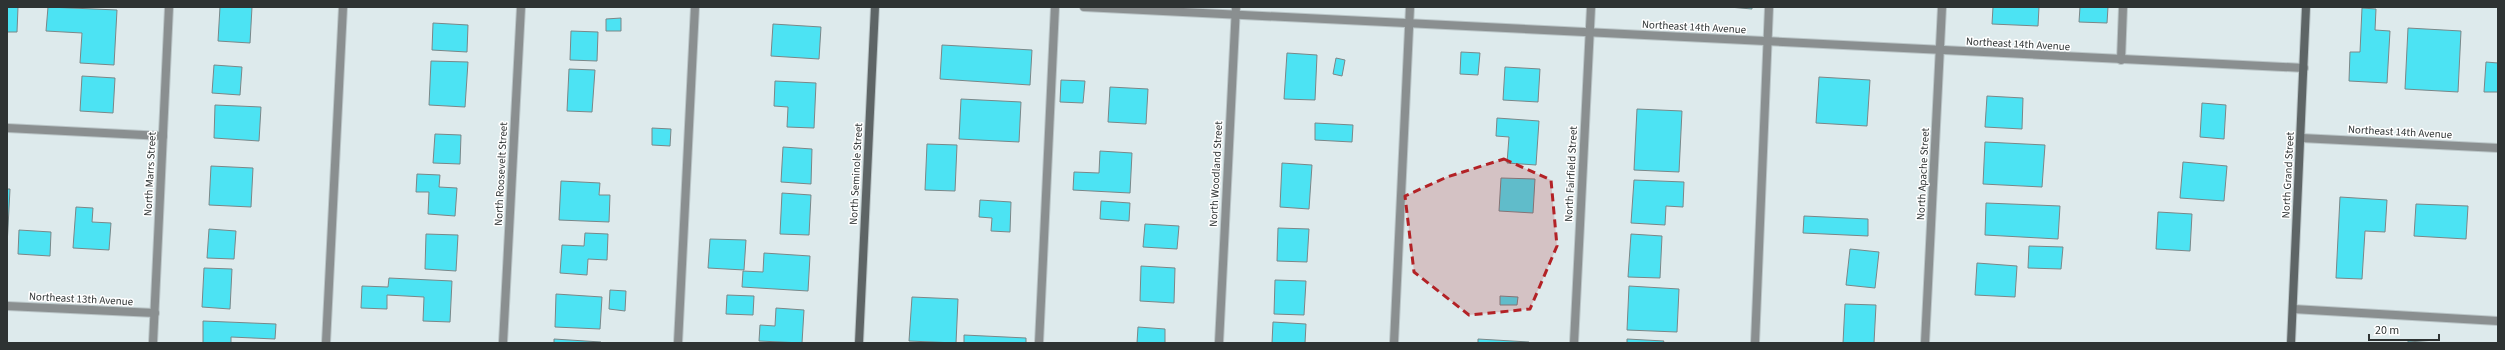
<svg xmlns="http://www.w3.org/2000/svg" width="2505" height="350" font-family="'Source Sans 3',sans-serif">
<rect width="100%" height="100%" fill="#ddeaec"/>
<g fill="#4ce3f3" stroke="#7b8788">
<polygon points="7,7 18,7 17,32 7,32"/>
<polygon points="48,7 117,10 114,65 80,63 82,33 46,31"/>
<polygon points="220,7 252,7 250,43 218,41"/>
<polygon points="1729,7 1752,7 1752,9"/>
<polygon points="1993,7 2039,7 2038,26 1992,24"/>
<polygon points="2080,7 2108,7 2107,23 2079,22"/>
<polygon points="2362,8 2376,9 2375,30 2390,31 2387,83 2349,81 2350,52 2360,52"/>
<polygon points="621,18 621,31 606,31 606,19"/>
<polygon points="433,23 468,25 467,52 432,50"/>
<polygon points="773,24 821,27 819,59 771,56"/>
<polygon points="2408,28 2461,31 2458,92 2405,89"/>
<polygon points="571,31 598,32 597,61 570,60"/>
<polygon points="942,45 1032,50 1030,85 940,79"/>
<polygon points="1461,52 1480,53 1478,75 1460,74"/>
<polygon points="1287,53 1317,55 1315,100 1284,99"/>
<polygon points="1336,58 1345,60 1342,76 1333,74"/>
<polygon points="431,61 468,62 465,107 429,105"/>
<polygon points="2486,62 2498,63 2498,92 2484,92"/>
<polygon points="214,65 242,67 240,95 212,93"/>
<polygon points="1505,67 1540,69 1538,102 1503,100"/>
<polygon points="569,69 595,70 592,112 567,111"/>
<polygon points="82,76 115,78 113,113 80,111"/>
<polygon points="1819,77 1870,80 1867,126 1816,123"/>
<polygon points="1061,80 1085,81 1083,103 1060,102"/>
<polygon points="775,81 816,83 814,128 787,127 788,107 774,106"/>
<polygon points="1110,87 1148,89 1146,124 1108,122"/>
<polygon points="1987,96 2023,98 2022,129 1985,127"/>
<polygon points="961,99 1021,102 1019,142 959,139"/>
<polygon points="2202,103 2226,105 2224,139 2200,137"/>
<polygon points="215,105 261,107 259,141 214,138"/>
<polygon points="1637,109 1682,111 1679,172 1634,170"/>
<polygon points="1497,118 1539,121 1536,165 1507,163 1509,137 1496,136"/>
<polygon points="1315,123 1353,125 1352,142 1315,140"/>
<polygon points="652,128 671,129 670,146 652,145"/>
<polygon points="435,134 461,135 460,164 433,163"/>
<polygon points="1985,142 2045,145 2042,187 1983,184"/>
<polygon points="927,144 957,145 955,191 925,190"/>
<polygon points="783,147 812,149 811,184 781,182"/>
<polygon points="1100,151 1132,153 1130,193 1073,190 1074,172 1099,173"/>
<polygon points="2183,162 2227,166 2224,201 2180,198"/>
<polygon points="1282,163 1312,165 1309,209 1280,207"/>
<polygon points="211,166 253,168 251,207 209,205"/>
<polygon points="417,174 440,175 439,187 457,188 455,216 428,214 429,192 416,192"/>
<polygon points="1501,178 1535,179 1533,213 1499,211"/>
<polygon points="1634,180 1684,182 1683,207 1666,206 1665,225 1631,223"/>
<polygon points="561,181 600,183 599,195 610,195 609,222 559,220"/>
<polygon points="7,189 10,189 7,246"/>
<polygon points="782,193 811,195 809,235 780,234"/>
<polygon points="2340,197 2387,200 2385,232 2365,231 2362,279 2336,278"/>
<polygon points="980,200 1011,202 1010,232 991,231 992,218 979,217"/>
<polygon points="1101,201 1130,203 1129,221 1100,219"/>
<polygon points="1986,203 2060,206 2058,239 1985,235"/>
<polygon points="2416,204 2468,206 2466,239 2414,236"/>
<polygon points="76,207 93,208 92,222 111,223 109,250 73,248"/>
<polygon points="2158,212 2192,214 2190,251 2156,249"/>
<polygon points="1804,216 1868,219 1868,236 1803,233"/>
<polygon points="1145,224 1179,226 1177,249 1143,247"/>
<polygon points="1278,228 1309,229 1307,262 1277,261"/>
<polygon points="209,229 236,231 234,259 207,258"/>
<polygon points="19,230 51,232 50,256 18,254"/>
<polygon points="585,233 608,234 607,260 588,259 587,275 560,273 562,245 584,246"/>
<polygon points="426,234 458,235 456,271 425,269"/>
<polygon points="1631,234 1662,236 1660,278 1628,277"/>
<polygon points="710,239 746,240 744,270 708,268"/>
<polygon points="2029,246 2063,247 2061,269 2028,268"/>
<polygon points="1850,249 1879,252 1875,288 1846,285"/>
<polygon points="764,253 810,256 808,291 742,287 743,271 763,272"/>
<polygon points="1977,263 2017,266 2015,297 1975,295"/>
<polygon points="1141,266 1175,268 1174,303 1140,301"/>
<polygon points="204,268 232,269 230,309 202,307"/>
<polygon points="389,278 452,281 450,322 423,321 424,297 387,295 387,309 361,308 362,286 388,287"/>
<polygon points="1275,280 1306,281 1304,315 1274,314"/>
<polygon points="1629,286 1679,289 1677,332 1627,330"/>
<polygon points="610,290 626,291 625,311 609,309"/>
<polygon points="556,294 602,297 600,329 555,327"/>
<polygon points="727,295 754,296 753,315 726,314"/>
<polygon points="1500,296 1518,297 1517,305 1500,305"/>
<polygon points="912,297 958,299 956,343 909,341"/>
<polygon points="1845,304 1876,305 1874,343 1843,343"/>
<polygon points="776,308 804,310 802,343 759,341 760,325 775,326"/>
<polygon points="203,321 276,324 275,339 231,337 231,343 203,343"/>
<polygon points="1273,322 1306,324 1305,343 1272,343"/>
<polygon points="1138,327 1165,329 1165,343 1137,343"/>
<polygon points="964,335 1026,338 1026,343 964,343"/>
<polygon points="554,339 601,342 601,343 554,343"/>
<polygon points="1478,339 1529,342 1528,343 1478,343"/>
<polygon points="1627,339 1664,341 1663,343 1627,343"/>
<polygon points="2408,341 2436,343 2408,343"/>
</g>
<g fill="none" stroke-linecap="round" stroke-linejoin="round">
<defs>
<g id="lane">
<polyline points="2121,60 2123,7"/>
<polyline points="7,128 163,136"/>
<polyline points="2293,309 2498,321"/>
<polyline points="326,343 343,7"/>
<polyline points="678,343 695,7"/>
<polyline points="1039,343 1055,7"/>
<polyline points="1394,343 1410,7"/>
<polyline points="1755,343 1769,7"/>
</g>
<g id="street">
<polyline points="1084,7 2304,68"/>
<polyline points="2301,138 2498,148"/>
<polyline points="7,306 155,313"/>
<polyline points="153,343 169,7"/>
<polyline points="503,343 521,7"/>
<polyline points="1219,343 1236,7"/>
<polyline points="1574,343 1591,7"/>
<polyline points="1925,343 1942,7"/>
</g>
<g id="secondary">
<polyline points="859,343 875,7"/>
<polyline points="2291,343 2306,7"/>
</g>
</defs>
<use href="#lane" stroke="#bac5c7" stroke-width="10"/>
<use href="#street" stroke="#bac5c7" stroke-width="10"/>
<use href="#secondary" stroke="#bac5c7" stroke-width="10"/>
<use href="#lane" stroke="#8a8f90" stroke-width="8"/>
<use href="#street" stroke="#8a8f90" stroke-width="8"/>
<use href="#secondary" stroke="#5e6566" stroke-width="8"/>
</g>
<path fill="#b32226" fill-opacity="0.2" stroke="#b32226" stroke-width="3" stroke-dasharray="8 5" stroke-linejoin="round" d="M1504,159L1551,180L1557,246L1530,309L1469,315L1414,272L1405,196L1447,177Z"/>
<g text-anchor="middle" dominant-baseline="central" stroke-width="3" stroke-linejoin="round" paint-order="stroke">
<g font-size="11" fill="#2e3333" stroke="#fff">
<text transform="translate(1694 27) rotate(3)">Northeast 14th Avenue</text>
<text transform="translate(2018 44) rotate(3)">Northeast 14th Avenue</text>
<text transform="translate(2400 132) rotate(3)">Northeast 14th Avenue</text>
<text transform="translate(150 174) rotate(-87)">North Marrs Street</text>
<text transform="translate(501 174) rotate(-87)">North Roosevelt Street</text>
<text transform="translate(856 174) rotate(-87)">North Seminole Street</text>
<text transform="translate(1216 174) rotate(-87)">North Woodland Street</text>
<text transform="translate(1571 174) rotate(-87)">North Fairfield Street</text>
<text transform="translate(1923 174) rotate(-87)">North Apache Street</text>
<text transform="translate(2288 175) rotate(-87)">North Grand Street</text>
<text transform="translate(81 299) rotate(3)">Northeast 13th Avenue</text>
</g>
</g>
<rect width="2505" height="350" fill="none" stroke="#2e3333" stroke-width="16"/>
<path d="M2369 334v6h70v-6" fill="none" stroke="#2e3333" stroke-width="2"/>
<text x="2375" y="334" font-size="12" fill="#2e3333" stroke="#ffffff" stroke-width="3" paint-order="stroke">20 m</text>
</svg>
